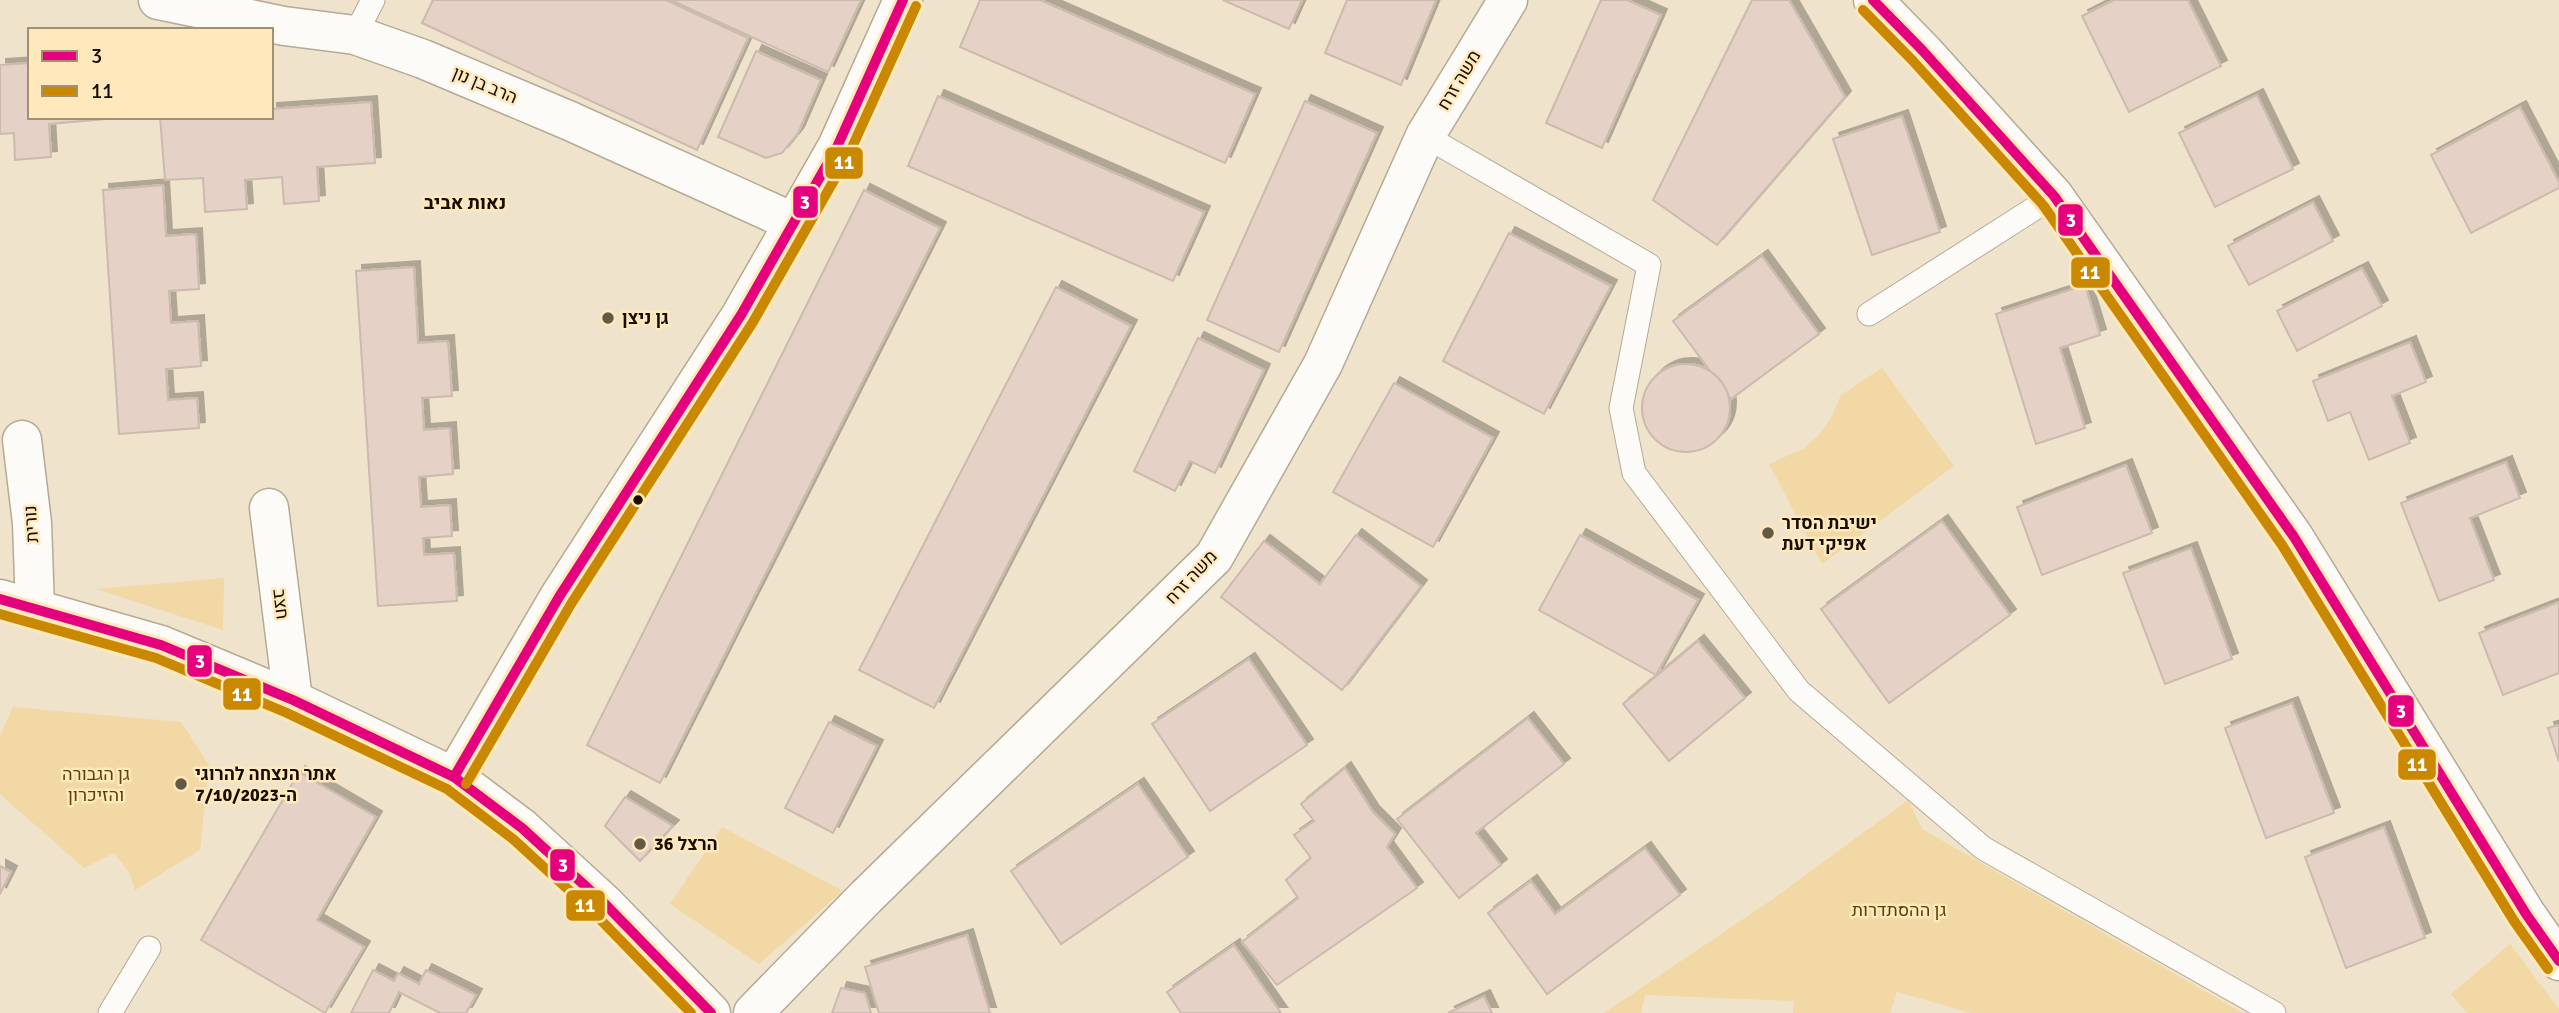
<svg xmlns="http://www.w3.org/2000/svg" width="2559" height="1013" font-family="Signika,Heebo,sans-serif">
<defs>
<filter id="shadow"><feDropShadow dx="6" dy="-6" stdDeviation="0" flood-color="#0004"/></filter>
</defs>
<rect width="100%" height="100%" fill="#efe3cb"/>
<g fill="#f1d8a4">
<polygon points="1882,368 1954,466 1822,564 1769,464 1803,449 1819,435 1831,418 1841,395"/>
<polygon points="224,578 223,630 96,589"/>
<polygon points="13,707 181,722 209,765 200,850 135,890 129,872 114,853 84,868 0,794 0,736"/>
<polygon points="1908,800 1922,829 2243,1013 1971,1013 1897,992 1890,1013 1793,1013 1794,1001 1645,995 1641,1013 1604,1013 1773,899"/>
<polygon points="722,827 843,891 759,964 670,904"/>
<polygon points="2510,944 2559,1009 2559,1013 2467,1013 2451,994"/>
</g>
<g fill="#e5d1c5" stroke="#ccbaae" stroke-width="2" filter="url(#shadow)">
<polygon points="433,0 666,0 748,38 697,150 422,23"/>
<polygon points="671,0 861,0 828,72"/>
<polygon points="980,0 1040,0 1255,94 1225,163 960,47"/>
<polygon points="1223,0 1302,0 1289,29"/>
<polygon points="1347,0 1436,0 1401,85 1325,53"/>
<polygon points="1601,0 1627,0 1661,15 1602,148 1546,123"/>
<polygon points="1752,0 1789,0 1845,97 1717,245 1653,200"/>
<polygon points="2114,0 2188,0 2221,66 2129,112 2082,16"/>
<polygon points="756,51 821,80 798,133 782,153 766,158 718,137"/>
<polygon points="30,63 30,117 106,117 106,119 49,124 51,157 15,160 14,133 0,134 0,65"/>
<polygon points="2257,95 2293,169 2215,207 2179,133"/>
<polygon points="938,96 1204,212 1173,281 908,166"/>
<polygon points="1305,101 1377,133 1279,352 1207,320"/>
<polygon points="371,102 375,163 317,167 319,201 284,204 282,177 245,180 247,209 205,212 203,178 165,180 160,117 271,117 271,109"/>
<polygon points="2520,107 2559,182 2559,188 2471,233 2431,155"/>
<polygon points="1902,116 1940,232 1872,255 1833,139"/>
<polygon points="163,185 166,236 196,234 199,289 169,291 171,323 198,321 201,366 166,369 168,400 197,398 199,428 119,434 103,190"/>
<polygon points="864,190 940,228 660,783 587,745"/>
<polygon points="2313,202 2333,241 2249,285 2228,246"/>
<polygon points="1509,233 1611,286 1544,414 1443,361"/>
<polygon points="1762,256 1819,334 1731,399 1673,321"/>
<polygon points="414,267 418,343 448,341 452,396 422,398 424,430 450,428 453,474 419,477 421,507 450,505 452,536 423,538 424,555 454,553 457,601 378,606 356,271"/>
<polygon points="2362,268 2382,306 2297,351 2277,311"/>
<polygon points="2085,285 2100,335 2060,348 2085,428 2036,444 1996,314"/>
<polygon points="1056,287 1131,326 934,708 859,670"/>
<polygon points="1198,338 1264,370 1215,473 1190,461 1175,491 1134,471"/>
<polygon points="2410,342 2426,382 2392,396 2410,443 2369,460 2350,412 2328,421 2313,381"/>
<circle cx="1686" cy="408" r="44"/>
<polygon points="1394,383 1493,438 1433,547 1333,492"/>
<polygon points="2506,462 2520,498 2470,518 2494,580 2439,601 2401,503"/>
<polygon points="2126,465 2152,533 2042,575 2017,507"/>
<polygon points="1942,521 2010,615 1889,703 1821,609"/>
<polygon points="1356,535 1421,586 1342,690 1221,597 1264,541 1320,584"/>
<polygon points="1580,535 1698,600 1656,675 1539,610"/>
<polygon points="2191,548 2232,659 2165,684 2123,573"/>
<polygon points="2559,602 2559,673 2503,695 2479,633"/>
<polygon points="1698,641 1745,698 1669,761 1623,704"/>
<polygon points="1249,659 1307,745 1210,811 1152,724"/>
<polygon points="2292,703 2334,813 2266,838 2225,728"/>
<polygon points="1528,718 1564,764 1476,833 1501,865 1459,898 1397,819"/>
<polygon points="829,722 877,746 833,833 785,808"/>
<polygon points="2559,725 2559,762 2548,728"/>
<polygon points="1345,768 1373,812 1395,834 1387,847 1417,888 1277,985 1242,942 1298,898 1286,880 1311,858 1294,835 1314,821 1301,804"/>
<polygon points="299,772 376,817 317,920 364,947 325,1013 201,940"/>
<polygon points="1138,784 1188,857 1061,944 1011,871"/>
<polygon points="625,797 673,826 640,861 605,826"/>
<polygon points="2384,827 2425,938 2346,968 2305,857"/>
<polygon points="1645,848 1680,895 1547,994 1488,913 1531,881 1555,914"/>
<polygon points="0,866 11,872 0,894"/>
<polygon points="967,935 990,1013 879,1013 865,967"/>
<polygon points="1234,945 1281,1013 1181,1013 1167,992"/>
<polygon points="373,970 394,981 398,973 419,984 426,970 476,995 466,1013 440,1013 399,992 389,1013 351,1013"/>
<polygon points="841,988 865,993 871,1013 832,1013"/>
<polygon points="1484,996 1492,1013 1448,1013"/>
</g>
<g fill="none" stroke-linecap="round" stroke-linejoin="round">
<defs>
<g id="lane">
<polyline points="355,35 373,0"/>
<polyline points="1425,136 1649,265 1621,408 1634,473 1799,691 1983,848 2274,1013"/>
<polyline points="1869,314 2054,196"/>
<polyline points="110,1013 149,948"/>
</g>
<g id="street">
<polyline points="158,0 284,26 355,35 423,59 570,121 795,223"/>
<polyline points="1873,0 1923,51 2054,196 2294,537 2526,914 2559,961"/>
<polyline points="22,440 32,523 35,608"/>
<polyline points="269,508 293,700"/>
<polyline points="454,777 559,597 741,315 837,147 903,0"/>
<polyline points="753,1013 866,897 1214,557 1323,364 1425,136 1508,0"/>
</g>
<polyline id="secondary" points="0,599 161,645 293,700 454,777 522,828 605,904 711,1013"/>
</defs>
<use href="#lane" stroke="#b4aa95" stroke-width="25"/>
<use href="#street" stroke="#b4aa95" stroke-width="41"/>
<use href="#secondary" stroke="#b4aa95" stroke-width="41"/>
<use href="#lane" stroke="#fdfbf7" stroke-width="23"/>
<use href="#street" stroke="#fdfbf7" stroke-width="38"/>
<use href="#secondary" stroke="#fdfbf7" stroke-width="38"/>
<defs>
<g id="bus-1">
<polyline points="1873,0 1923,51 2054,196 2294,537 2526,914 2559,961"/>
<polyline points="0,599 161,645 293,700 454,777 522,828 605,904 711,1013"/>
<polyline points="454,777 559,597 741,315 837,147 903,0"/>
</g>
<g id="bus-2">
<polyline points="1863,10 1913,61 2043,205 2282,545 2514,921 2548,969"/>
<polyline points="0,614 156,658 287,713 447,789 513,839 595,914 691,1013"/>
<polyline points="466,784 571,604 753,322 849,154 916,6"/>
</g>
</defs>
<use href="#bus-1" stroke="#fee8bc" stroke-width="16"/>
<use href="#bus-2" stroke="#fee8bc" stroke-width="16"/>
<use href="#bus-1" stroke="#e5007d" stroke-width="10"/>
<use href="#bus-2" stroke="#ca8800" stroke-width="10"/>
</g>
<g fill="#635947" stroke="#fee8bc" stroke-width="2.5">
<circle cx="608" cy="318" r="7"/>
<circle cx="1768" cy="533" r="7"/>
<circle cx="181" cy="784" r="7"/>
<circle cx="640" cy="844" r="7"/>
</g>
<circle fill="#180e00" stroke="#fee8bc" stroke-width="2.5" cx="638" cy="500" r="6"/>
<g text-anchor="middle" dominant-baseline="central" stroke-width="5" stroke-linejoin="round" paint-order="stroke">
<g font-size="18" fill="#180e00" stroke="#fee8bc">
<text transform="translate(1459 80) rotate(-59)">משה זרח</text>
<text transform="translate(485 85) rotate(23)">הרב בן נון</text>
<text transform="translate(31 524) rotate(-94)">נורית</text>
<text transform="translate(1191 577) rotate(-47)">משה זרח</text>
<text transform="translate(281 604) rotate(83)">חצב</text>
</g>
<g font-size="18" font-weight="bold" fill="#180e00" stroke="#fee8bc" text-anchor="start">
<text x="622" y="318">גן ניצן</text>
<text x="1782" y="523">ישיבת הסדר<tspan x="1782" dy="21">אפיקי דעת</tspan></text>
<text x="195" y="774">אתר הנצחה להרוגי<tspan x="195" dy="21">ה-7/10/2023</tspan></text>
<text x="654" y="844">הרצל 36</text>
</g>
<g font-size="18" fill="#5c4300" stroke="#fee8bc">
<text x="96" y="774">גן הגבורה<tspan x="96" dy="21">והזיכרון</tspan></text>
<text x="1899" y="910">גן ההסתדרות</text>
</g>
<g font-size="19" font-weight="bold" fill="#180e00" stroke="#fee8bc">
<text x="465" y="203">נאות אביב</text>
</g>
</g>
<g stroke="#fee8bc" stroke-width="2.5">
<rect x="824" y="146" width="40" height="34" rx="7" fill="#ca8800"/>
<rect x="792" y="185" width="27" height="34" rx="7" fill="#e5007d"/>
<rect x="2057" y="203" width="27" height="34" rx="7" fill="#e5007d"/>
<rect x="2070" y="256" width="41" height="33" rx="7" fill="#ca8800"/>
<rect x="186" y="644" width="27" height="34" rx="7" fill="#e5007d"/>
<rect x="222" y="677" width="40" height="34" rx="7" fill="#ca8800"/>
<rect x="2387" y="694" width="28" height="34" rx="7" fill="#e5007d"/>
<rect x="2397" y="748" width="40" height="33" rx="7" fill="#ca8800"/>
<rect x="549" y="848" width="27" height="34" rx="7" fill="#e5007d"/>
<rect x="565" y="889" width="41" height="33" rx="7" fill="#ca8800"/>
</g>
<g font-size="19" text-anchor="middle" font-weight="bold" fill="#fff">
<text x="844" y="169">11</text>
<text x="805" y="209">3</text>
<text x="2071" y="227">3</text>
<text x="2090" y="279">11</text>
<text x="200" y="668">3</text>
<text x="242" y="701">11</text>
<text x="2401" y="718">3</text>
<text x="2417" y="771">11</text>
<text x="563" y="872">3</text>
<text x="585" y="912">11</text>
</g>
<rect x="28" y="28" width="245" height="91" fill="#fee8bc" stroke="#a29171" stroke-width="2"/>
<rect x="42" y="51" width="35" height="10" fill="#e5007d" stroke="#a29171" stroke-width="2"/>
<text x="91" y="63" font-size="21" fill="#180e00">3</text>
<rect x="42" y="86" width="35" height="10" fill="#ca8800" stroke="#a29171" stroke-width="2"/>
<text x="91" y="98" font-size="21" fill="#180e00">11</text>
</svg>
